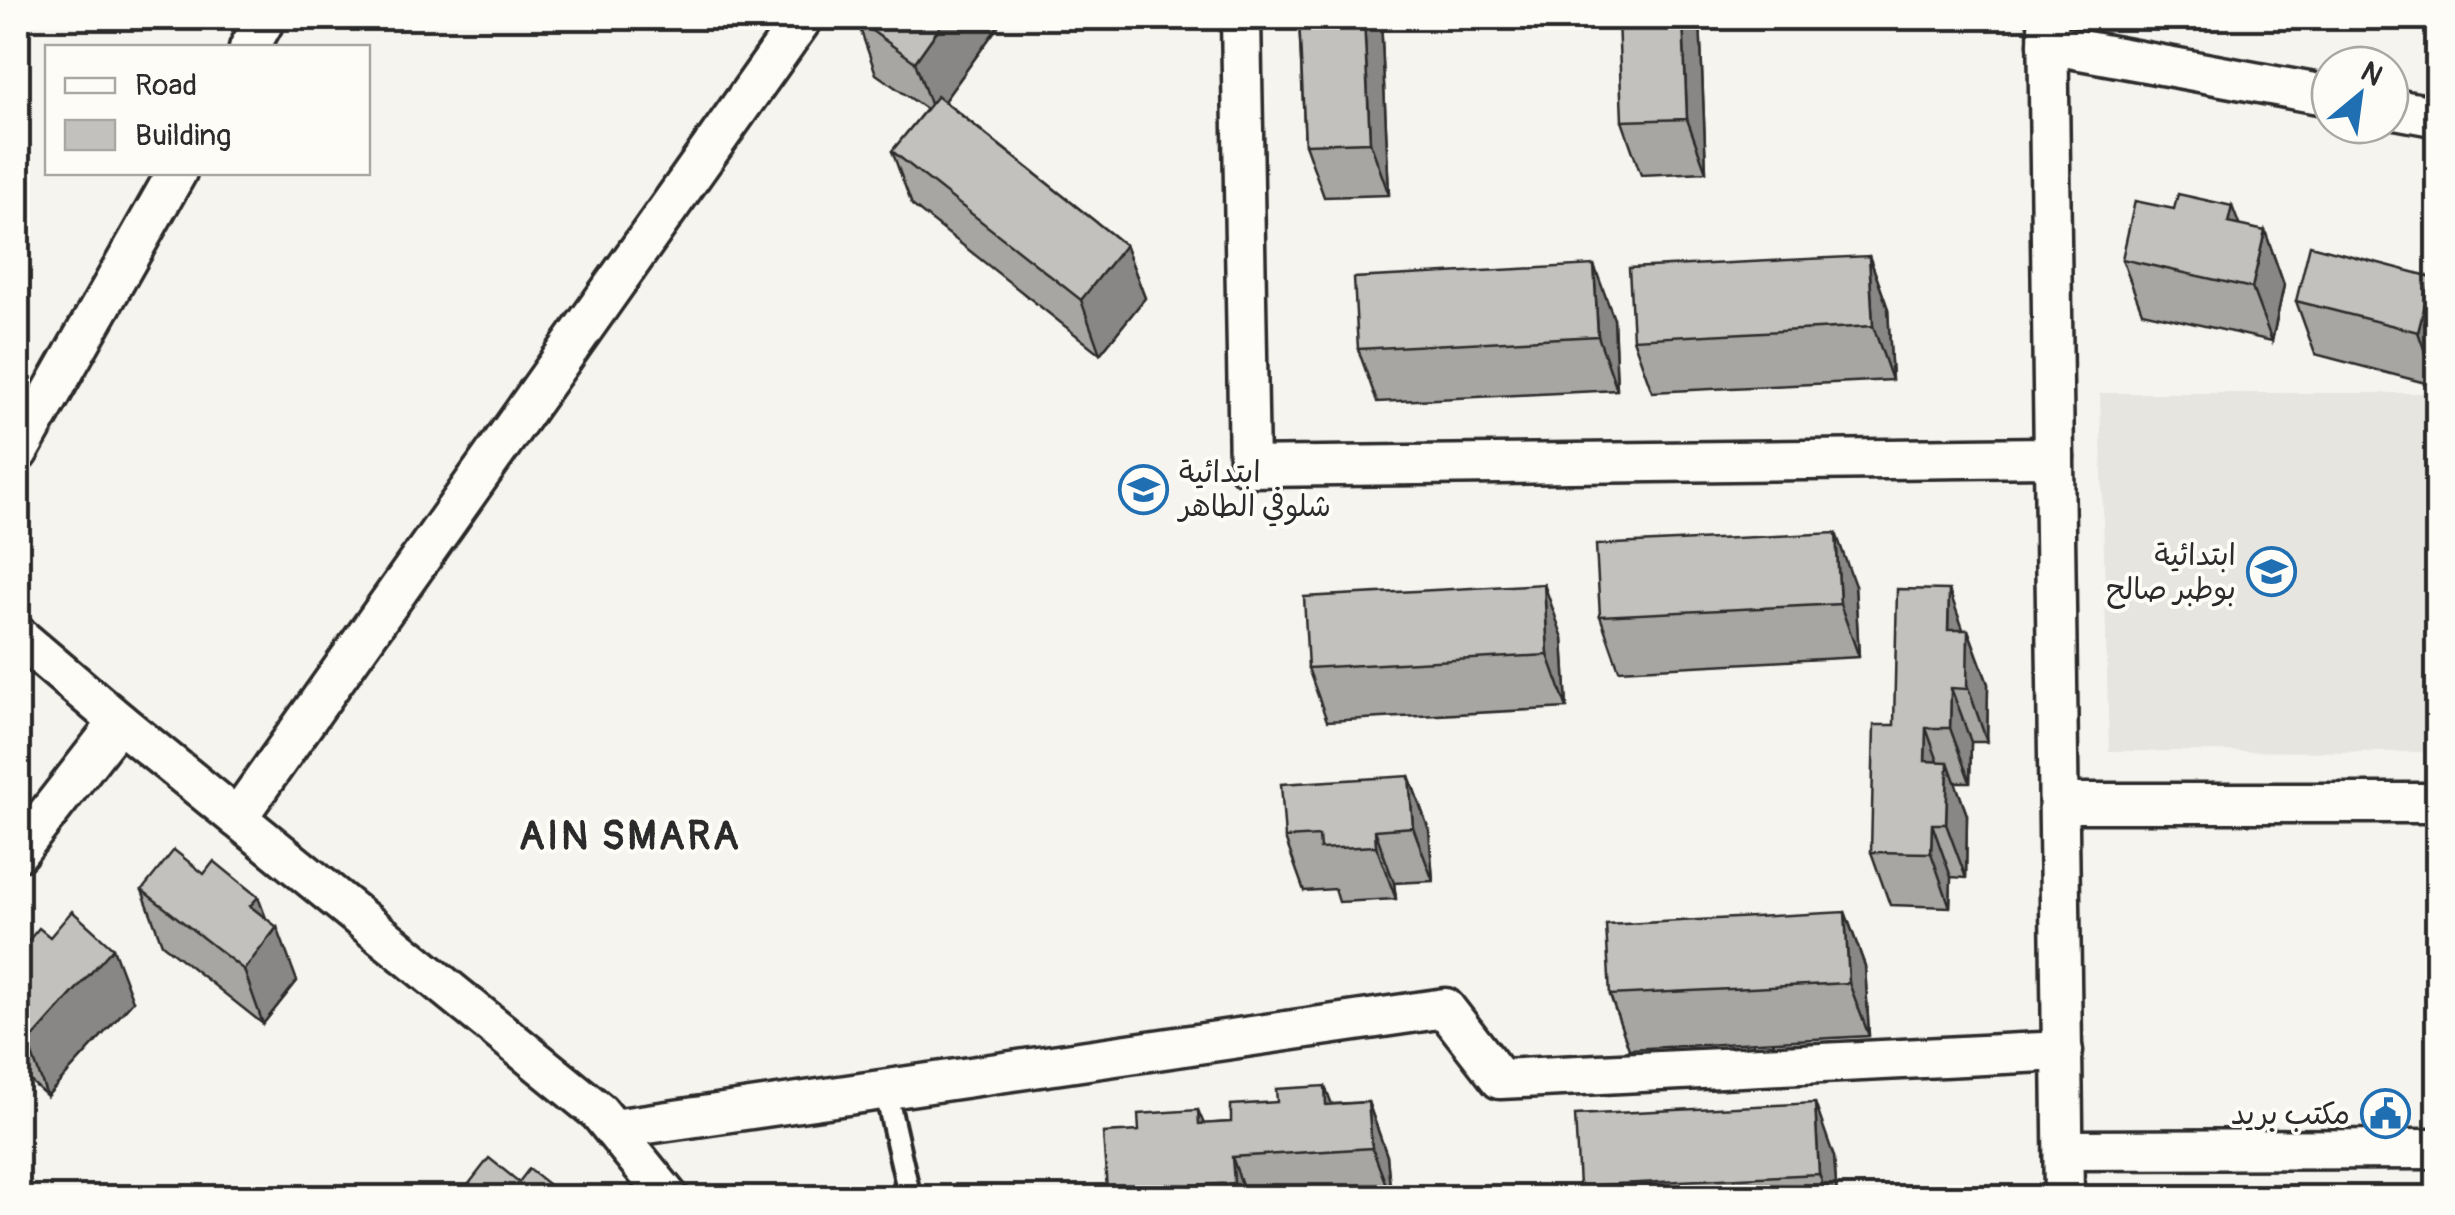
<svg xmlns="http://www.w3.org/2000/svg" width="2455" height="1215" font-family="Pangolin,'Playpen Sans Arabic',sans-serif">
<rect width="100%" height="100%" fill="#f5f4ef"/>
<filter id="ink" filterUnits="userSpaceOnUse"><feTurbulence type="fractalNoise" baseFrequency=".01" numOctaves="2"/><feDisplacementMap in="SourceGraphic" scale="20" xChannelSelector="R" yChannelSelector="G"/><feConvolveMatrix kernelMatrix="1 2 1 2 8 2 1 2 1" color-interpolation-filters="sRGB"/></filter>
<g filter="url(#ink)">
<polygon fill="#e6e5e0" points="2100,393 2437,393 2437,752 2109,751"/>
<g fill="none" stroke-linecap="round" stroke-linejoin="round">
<defs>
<polyline id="service" points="885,1089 910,1198"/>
<g id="minor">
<polyline points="1241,18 1249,467 2054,457"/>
<polyline points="2048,18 2064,1198"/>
<polyline points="2048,44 2330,96"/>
<polyline points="249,48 266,18"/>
<polyline points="2390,108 2438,117"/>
<polyline points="18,452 177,172"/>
<polyline points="18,636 119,722 18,852"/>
<polyline points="119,722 599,1112 669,1198"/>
<polyline points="2059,803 2438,803"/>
<polyline points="237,818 803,18"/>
<polyline points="613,1129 1445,1008 1500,1079 2063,1051"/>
<polyline points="2064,1150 2438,1149"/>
</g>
</defs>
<use href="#service" stroke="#2b2b2b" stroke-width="28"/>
<use href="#minor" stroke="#2b2b2b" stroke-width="45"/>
<use href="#service" stroke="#fdfcf7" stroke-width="20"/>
<use href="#minor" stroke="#fdfcf7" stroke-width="38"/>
</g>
<g fill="#a7a6a3" stroke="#2b2b2b" stroke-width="2.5">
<polygon points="1004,18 944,101 1125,245 1145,298 1100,354 912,205 892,151 926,109 876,74 857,20"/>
<polygon points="1299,18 1381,18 1389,195 1324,197 1305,144"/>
<polygon points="1700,18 1706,172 1641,175 1622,121"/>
<polygon points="2240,226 2265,231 2284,285 2272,341 2142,312 2122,259"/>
<polygon points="1869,256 1888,309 1892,380 1652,392 1633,339"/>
<polygon points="2432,277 2437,386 2315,354 2296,301"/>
<polygon points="1614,319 1617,390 1377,402 1358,349"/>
<polygon points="1855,586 1859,657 1619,670 1600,616"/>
<polygon points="1964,630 1968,630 1988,684 1987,742 1971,742 1970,782 1955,782 1967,815 1966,878 1951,877 1950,907 1890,905 1871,852 1894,725"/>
<polygon points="1563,638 1567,708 1327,721 1308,668"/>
<polygon points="1409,776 1429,830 1433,881 1394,883 1396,899 1339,902 1335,889 1304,891 1285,838"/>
<polygon points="204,874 267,919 297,981 263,1024 162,944 142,890"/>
<polygon points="1845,912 1865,966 1869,1036 1629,1049 1610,995"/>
<polygon points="18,953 133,1001 47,1096 18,1070"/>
<polygon points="1277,1102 1332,1104 1368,1102 1387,1156 1391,1198 1109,1198 1107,1191 1139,1131 1198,1110 1204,1124 1231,1122"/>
<polygon points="1834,1157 1837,1198 1583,1198 1579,1186"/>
</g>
<g fill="#888785" stroke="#2b2b2b" stroke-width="2.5">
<polygon points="946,18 1004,18 934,115 915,62"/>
<polygon points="1364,18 1381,18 1389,195 1370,142"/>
<polygon points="1683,18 1700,18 1706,172 1687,119"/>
<polygon points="2232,206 2252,259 2228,223"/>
<polygon points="2265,231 2284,285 2272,341 2252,288"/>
<polygon points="1125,245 1145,298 1100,354 1081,300"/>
<polygon points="1869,256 1888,309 1892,380 1873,326"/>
<polygon points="1594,265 1614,319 1617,390 1598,336"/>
<polygon points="2432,277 2438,293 2437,386 2418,332"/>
<polygon points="1836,533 1855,586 1859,657 1840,604"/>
<polygon points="1544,584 1563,638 1567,708 1548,655"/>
<polygon points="1949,590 1968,643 1968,630 1988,684 1987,742 1948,630"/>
<polygon points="1951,688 1971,742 1970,782 1950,728"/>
<polygon points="1926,728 1945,781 1925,761"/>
<polygon points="1948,762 1967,815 1966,878 1946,824"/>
<polygon points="1409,776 1429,830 1433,881 1413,827"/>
<polygon points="1932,824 1951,877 1950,907 1931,853"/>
<polygon points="1375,830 1394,883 1396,899 1376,846"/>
<polygon points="258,897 272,934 277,927 297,981 263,1024 244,970 250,906"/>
<polygon points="1845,912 1865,966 1869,1036 1849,983"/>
<polygon points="113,948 133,1001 47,1096 28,1043"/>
<polygon points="1325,1086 1345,1139 1326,1105"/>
<polygon points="1368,1102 1387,1156 1391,1198 1372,1148"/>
<polygon points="1815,1103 1834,1157 1837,1198 1828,1198 1819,1174"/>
<polygon points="1232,1157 1247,1198 1239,1198 1234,1183"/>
</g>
<g fill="#c2c1be" stroke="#2b2b2b" stroke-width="2.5">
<polygon points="859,18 946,18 915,62 857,20"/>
<polygon points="1299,18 1364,18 1370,142 1305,144"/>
<polygon points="1618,18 1683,18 1687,119 1622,121"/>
<polygon points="937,96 1125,245 1081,300 892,151"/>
<polygon points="2178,194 2232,206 2228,223 2265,231 2252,288 2122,259 2135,201 2174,209"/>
<polygon points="2310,245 2432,277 2418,332 2296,301"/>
<polygon points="1869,256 1873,326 1633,339 1629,268"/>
<polygon points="1594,265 1598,336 1358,349 1354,278"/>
<polygon points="1836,533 1840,604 1600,616 1596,545"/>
<polygon points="1544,584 1548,655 1308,668 1304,597"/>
<polygon points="1897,589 1949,590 1948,630 1968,630 1967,689 1951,688 1950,728 1926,728 1925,761 1948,762 1946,824 1932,824 1931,853 1871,852 1874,725 1894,725"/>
<polygon points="1409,776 1413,827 1375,830 1376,846 1320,849 1319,836 1285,838 1281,784"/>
<polygon points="174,850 204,874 214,861 258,897 250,906 277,927 244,970 142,890"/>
<polygon points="72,911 113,948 28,1043 18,1034 18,953 39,928 50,937"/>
<polygon points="1845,912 1849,983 1610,995 1606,925"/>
<polygon points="1325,1086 1326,1105 1368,1102 1372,1148 1232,1157 1234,1183 1107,1191 1103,1133 1139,1131 1138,1114 1198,1110 1199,1124 1231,1122 1231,1105 1277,1102 1276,1089"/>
<polygon points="1815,1103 1819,1174 1579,1186 1575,1115"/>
<polygon points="489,1158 519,1182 529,1169 566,1198 458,1198"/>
</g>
</g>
<defs>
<symbol id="school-ring" viewBox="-11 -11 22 22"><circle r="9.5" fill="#fdfcf7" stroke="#1f6fb2" stroke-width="1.5"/><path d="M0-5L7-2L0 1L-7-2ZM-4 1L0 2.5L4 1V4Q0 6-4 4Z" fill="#1f6fb2"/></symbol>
<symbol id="civic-ring" viewBox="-11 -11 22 22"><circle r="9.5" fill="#fdfcf7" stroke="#1f6fb2" stroke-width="1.5"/><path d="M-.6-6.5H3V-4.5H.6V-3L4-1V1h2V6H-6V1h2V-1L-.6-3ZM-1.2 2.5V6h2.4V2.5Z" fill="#1f6fb2"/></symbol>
</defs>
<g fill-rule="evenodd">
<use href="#school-ring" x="1116" y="462" width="55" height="55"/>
<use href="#school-ring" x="2244" y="544" width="55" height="55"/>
<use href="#civic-ring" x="2358" y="1086" width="55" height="55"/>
</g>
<g text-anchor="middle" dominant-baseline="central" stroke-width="8" stroke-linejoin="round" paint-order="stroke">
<g font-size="30" fill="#2b2b2b" stroke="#fdfcf7" text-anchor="end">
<text x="1179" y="472" text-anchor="start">ابتدائية<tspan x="1179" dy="34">شلوفي الطاهر</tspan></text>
<text x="2236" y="555">ابتدائية<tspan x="2236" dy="34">بوطبر صالح</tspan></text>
<text x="2350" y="1114">مكتب بريد</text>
</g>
<g font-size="40" font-weight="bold" letter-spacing="2.5" fill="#2b2b2b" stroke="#fdfcf7">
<text x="630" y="836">AIN SMARA</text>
</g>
</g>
<rect width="2455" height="1215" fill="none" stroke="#fdfcf7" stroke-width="60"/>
<rect x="30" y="30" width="2395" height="1155" fill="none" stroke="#2b2b2b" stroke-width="4" filter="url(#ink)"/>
<rect x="45" y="45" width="325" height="130" fill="#fdfcf7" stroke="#a9a8a5" stroke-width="2.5"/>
<rect x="65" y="78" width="50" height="15" fill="#fdfcf7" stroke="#a9a8a5" stroke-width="2.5"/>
<text x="135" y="95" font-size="30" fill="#2b2b2b">Road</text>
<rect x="65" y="120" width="50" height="30" fill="#c2c1be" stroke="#a9a8a5" stroke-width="2.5"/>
<text x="135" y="145" font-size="30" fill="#2b2b2b">Building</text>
<g transform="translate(2360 95) rotate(29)"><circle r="48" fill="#fdfcf7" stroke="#a9a8a5" stroke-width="2.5"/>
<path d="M0-8L18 38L0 25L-18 38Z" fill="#1f6fb2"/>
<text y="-15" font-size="28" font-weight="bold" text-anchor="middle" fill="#2b2b2b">N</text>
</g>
</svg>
